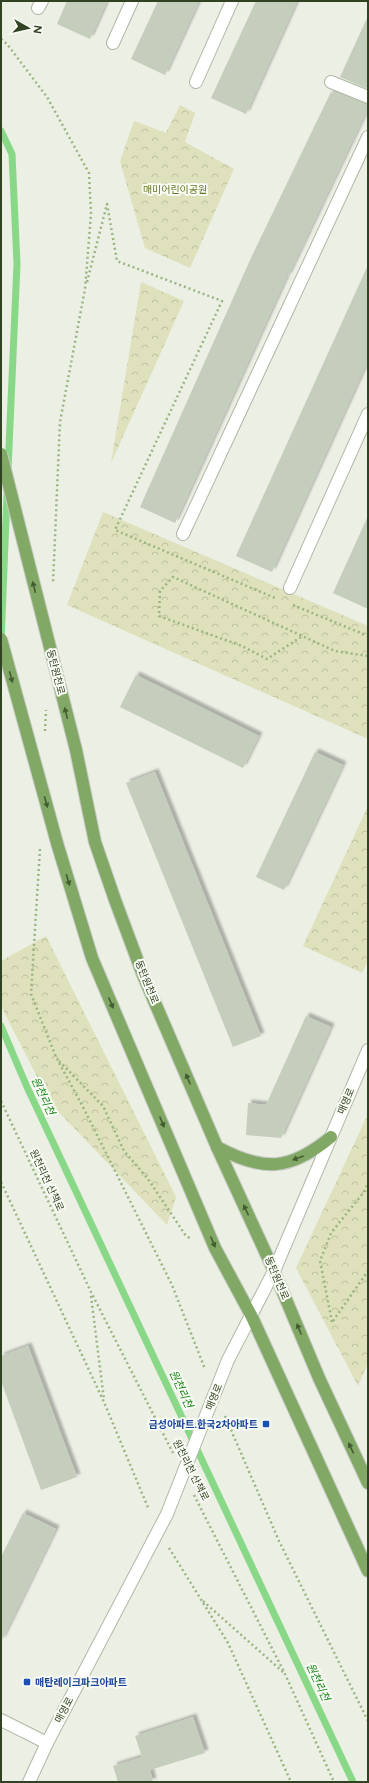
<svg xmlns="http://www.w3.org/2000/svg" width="369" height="1783" font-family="Figtree,'Noto Sans KR',sans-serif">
<defs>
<pattern id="forest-crowns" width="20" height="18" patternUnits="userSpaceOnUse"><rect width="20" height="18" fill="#dee1bb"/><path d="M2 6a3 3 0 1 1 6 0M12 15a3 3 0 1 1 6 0" fill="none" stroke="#bfc2a0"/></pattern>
<filter id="shadow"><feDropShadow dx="3.5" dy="-3.5" stdDeviation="1" flood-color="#0004"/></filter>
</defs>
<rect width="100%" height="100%" fill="#ebefe4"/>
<g fill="url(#forest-crowns)">
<polygon points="180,105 195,113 185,142 234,169 190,268 145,248 120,161 134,121 166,133"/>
<polygon points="141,282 184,301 111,463"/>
<polygon points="103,512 368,626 368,739 67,605"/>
<polygon points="368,806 368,961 362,973 303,946"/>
<polygon points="46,936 176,1197 167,1225 51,1104 1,1006 1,961"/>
<polygon points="368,1114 368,1363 358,1386 296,1268"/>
</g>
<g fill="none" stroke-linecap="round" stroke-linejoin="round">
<g stroke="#89d888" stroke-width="7">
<polyline points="1,131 12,154 17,264 8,470"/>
<polyline points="1,642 7,494"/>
<polyline points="1,1026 27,1087 353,1782"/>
</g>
</g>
<g fill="#c5cdbc" filter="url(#shadow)">
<polygon points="67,1 107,1 90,39 57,24"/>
<polygon points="158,1 199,1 165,75 131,59"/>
<polygon points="256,1 297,1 246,114 211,98"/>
<polygon points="368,16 368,89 340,77"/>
<polygon points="333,91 368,104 368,108 288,276 287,276 175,523 140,507 251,258 331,92 333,93"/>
<polygon points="368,265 368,360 272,572 236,556"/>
<polygon points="368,516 368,609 333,593"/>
<polygon points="136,675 259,736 243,768 120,707"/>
<polygon points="315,752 343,765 284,890 256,877"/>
<polygon points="155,772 261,1036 233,1047 126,783"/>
<polygon points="306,1016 331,1027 281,1138 246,1135 248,1103 266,1105"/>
<polygon points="28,1346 77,1477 41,1490 1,1381 1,1356"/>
<polygon points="23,1513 56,1529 1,1642 1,1557"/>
<polygon points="193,1717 205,1753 150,1770 153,1782 118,1782 113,1766 142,1757 135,1736"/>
</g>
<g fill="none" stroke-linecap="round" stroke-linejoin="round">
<defs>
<g id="minor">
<polyline points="38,8 42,1"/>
<polyline points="113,43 132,1"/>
<polyline points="196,82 232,1"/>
<polyline points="331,82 368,97"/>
<polyline points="183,534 368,137"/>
<polyline points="290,588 368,414"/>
<polyline points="228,1360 274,1271 368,1050"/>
<polyline points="1,1720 47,1743"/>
<polyline points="29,1782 47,1743 167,1514"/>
</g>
<g id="major">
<polyline points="76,750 95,842 115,900 143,975 217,1147 274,1271 319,1378 368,1483"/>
<polyline points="57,843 92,958 215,1248 251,1315 368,1571"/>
<path d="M217,1147C263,1172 290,1171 331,1137"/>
</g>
</defs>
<use href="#minor" stroke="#afb8a6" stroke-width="14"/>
<use href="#major" stroke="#c5cac1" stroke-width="14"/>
<g stroke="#9bb582" stroke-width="2.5" stroke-dasharray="2 3" stroke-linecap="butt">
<polyline points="1,39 7,44 47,97 89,173 91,214 85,289 60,422 53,583"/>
<polyline points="87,282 107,204 117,261 222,301 115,530 275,598"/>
<polyline points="293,605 368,636"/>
<polyline points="301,637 267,659 242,646 159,616 160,591 173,577 335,651 368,656"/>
<polyline points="45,731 46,710"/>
<polyline points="40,849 31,994 56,1057 83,1107 172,1285 205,1369"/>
<polyline points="59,1061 103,1106 124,1151 148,1179 186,1236 192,1239"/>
<polyline points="1,1101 91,1292 173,1453"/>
<polyline points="1,1182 104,1402 149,1510"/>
<polyline points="91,1296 104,1400"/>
<polyline points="333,1321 368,1271"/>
<polyline points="332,1322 320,1261 331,1233 364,1192 368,1183"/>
<polyline points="225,1416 279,1541 368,1721"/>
<polyline points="194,1495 285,1674 334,1782"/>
<polyline points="169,1548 228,1643 291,1782"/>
<polyline points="203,1601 283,1672"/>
</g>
<use href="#minor" stroke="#fff" stroke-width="12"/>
<use href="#major" stroke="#82a865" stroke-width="12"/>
<defs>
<polyline id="minor-bridge" points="167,1514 228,1360"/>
<g id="major-bridge">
<polyline points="1,454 76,750"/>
<polyline points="1,639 57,843"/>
</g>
</defs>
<use href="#minor-bridge" stroke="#afb8a6" stroke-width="14" stroke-linecap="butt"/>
<use href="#major-bridge" stroke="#c5cac1" stroke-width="14" stroke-linecap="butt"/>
<use href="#minor-bridge" stroke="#fff" stroke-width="12"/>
<use href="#major-bridge" stroke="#82a865" stroke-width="12"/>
</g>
<defs><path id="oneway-solid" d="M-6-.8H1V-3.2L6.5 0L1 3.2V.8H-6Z"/></defs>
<g fill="#445c32">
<use href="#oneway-solid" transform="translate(34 587) rotate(-104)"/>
<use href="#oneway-solid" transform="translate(11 677) rotate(75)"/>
<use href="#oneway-solid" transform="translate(66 713) rotate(-104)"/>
<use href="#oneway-solid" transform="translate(46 802) rotate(75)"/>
<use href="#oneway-solid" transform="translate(68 880) rotate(73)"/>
<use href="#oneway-solid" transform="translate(111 1003) rotate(67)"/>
<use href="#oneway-solid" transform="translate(188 1079) rotate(-113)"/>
<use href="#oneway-solid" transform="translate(162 1122) rotate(67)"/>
<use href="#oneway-solid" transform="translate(298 1158) rotate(160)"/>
<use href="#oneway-solid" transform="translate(246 1210) rotate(-115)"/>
<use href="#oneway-solid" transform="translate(213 1242) rotate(67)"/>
<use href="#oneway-solid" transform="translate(299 1329) rotate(-112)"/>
<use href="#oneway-solid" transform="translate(351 1448) rotate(-115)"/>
</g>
<g fill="#1a4fb4" stroke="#f9fbf5" stroke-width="1.5">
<rect x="262" y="1420" width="8" height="8" rx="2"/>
<rect x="23" y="1678" width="8" height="8" rx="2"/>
</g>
<g text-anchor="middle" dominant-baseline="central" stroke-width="4" stroke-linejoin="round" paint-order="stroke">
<g font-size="10" fill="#667826" stroke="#f9fbf5">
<text x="175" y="189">매미어린이공원</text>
</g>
<g font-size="10" fill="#304221" stroke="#f9fbf5">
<text transform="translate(56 672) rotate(76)">동탄원천로</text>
<text transform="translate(147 982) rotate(68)">동탄원천로</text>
<text transform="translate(346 1101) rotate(-67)">매영로</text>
<text transform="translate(47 1180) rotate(65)">원천리천 산책로</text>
<text transform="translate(277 1278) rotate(67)">동탄원천로</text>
<text transform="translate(214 1397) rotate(-68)">매영로</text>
<text transform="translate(191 1470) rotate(63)">원천리천 산책로</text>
<text transform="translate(64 1710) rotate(-62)">매영로</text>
</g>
<g font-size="10" font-weight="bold" fill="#164399" stroke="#f9fbf5" text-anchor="end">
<text x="258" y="1424">금성아파트.한국2차아파트</text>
<text x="35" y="1682" text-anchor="start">매탄레이크파크아파트</text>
</g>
<g font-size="11" font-style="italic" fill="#168515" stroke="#f9fbf5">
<text transform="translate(43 1096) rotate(65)">원천리천</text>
<text transform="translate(181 1389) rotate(65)">원천리천</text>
<text transform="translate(318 1682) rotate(65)">원천리천</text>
</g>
</g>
<rect width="369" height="1783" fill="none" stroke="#304221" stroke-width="4"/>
<g transform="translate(28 28) rotate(98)" stroke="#f9fbf5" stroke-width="3" paint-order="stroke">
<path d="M0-3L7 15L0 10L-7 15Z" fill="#304221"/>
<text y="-6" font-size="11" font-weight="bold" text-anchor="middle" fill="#304221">N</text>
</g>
</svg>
